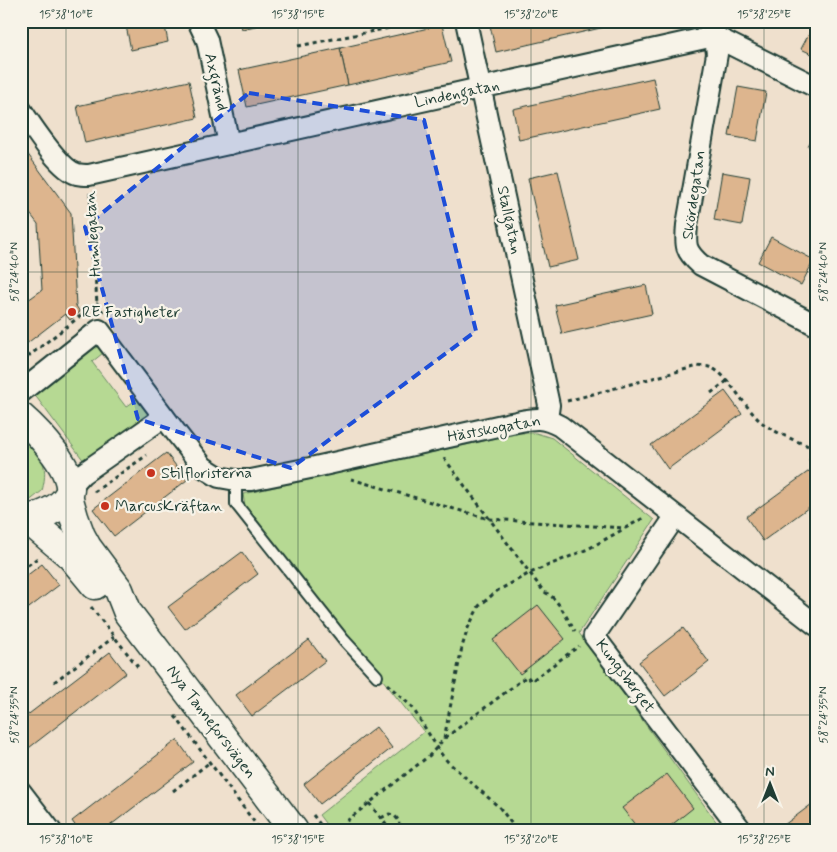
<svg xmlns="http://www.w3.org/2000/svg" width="837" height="852" font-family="Mynerve,sans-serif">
<rect width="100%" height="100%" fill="#efe0cd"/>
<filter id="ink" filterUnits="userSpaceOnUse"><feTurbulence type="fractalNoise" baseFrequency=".02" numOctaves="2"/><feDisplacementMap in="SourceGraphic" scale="10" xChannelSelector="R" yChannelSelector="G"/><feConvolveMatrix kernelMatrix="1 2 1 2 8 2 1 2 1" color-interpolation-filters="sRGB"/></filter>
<g filter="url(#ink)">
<g fill="#b6d993" stroke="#6a8b64">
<polygon points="95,343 103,353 92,362 126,407 137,399 148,414 84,461 31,390"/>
<path d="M21,433C39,455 50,461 42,491L28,502H21Z"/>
<polygon points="520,433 536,433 552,438 654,520 579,633 723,831 331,831 319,815 424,732 245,506 243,494"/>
</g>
<g fill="#ddb58e" stroke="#1f3d34">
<polygon points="125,21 164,21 168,42 131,50"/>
<polygon points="240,21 277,21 242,29"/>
<polygon points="489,21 631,21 496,52"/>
<polygon points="814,24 816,24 816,56 801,49"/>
<polygon points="442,25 451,62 348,85 340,48"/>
<polygon points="340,48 348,85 247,107 239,70"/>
<polygon points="653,78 660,109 519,140 513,109"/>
<polygon points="189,81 197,118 85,143 77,106"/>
<polygon points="738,87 766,92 757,141 729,136"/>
<polygon points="816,131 816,150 808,146"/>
<polygon points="21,145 71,213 76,306 80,312 70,320 65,314 21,348 21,305 42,290 38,224 21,202"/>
<polygon points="558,171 579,260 548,267 528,178"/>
<polygon points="722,172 750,177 742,225 714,220"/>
<polygon points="771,237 814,260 801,285 758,262"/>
<polygon points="646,285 652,314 562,334 555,305"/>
<polygon points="725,391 742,414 668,469 651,445"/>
<polygon points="166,453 187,480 114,536 93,509"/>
<polygon points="816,466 816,502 763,541 746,517"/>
<polygon points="242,552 258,574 185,629 168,607"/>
<polygon points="42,564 59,585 21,614 21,580"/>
<polygon points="538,605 565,639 520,674 493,640"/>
<polygon points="683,628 709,662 665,696 639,662"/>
<polygon points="309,640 325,661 252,716 236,695"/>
<polygon points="110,652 126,673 21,754 21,720"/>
<polygon points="376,727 392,748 320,804 304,784"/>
<polygon points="177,740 193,762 103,831 79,831 72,821"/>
<polygon points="667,774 693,808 664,831 640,831 622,808"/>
<polygon points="816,801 816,831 776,831"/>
</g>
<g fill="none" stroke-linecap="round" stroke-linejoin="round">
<defs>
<polyline id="service" points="236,480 236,504 344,640 377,676"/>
<g id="minor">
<polyline points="198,21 207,40 229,144"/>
<polyline points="466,21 549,405 547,419"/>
<path d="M713,21L717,54L687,225C685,246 685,251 701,265L816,325"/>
<path d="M21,110C33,127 59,169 77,174C81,175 85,175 89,175L714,36L816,87"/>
<path d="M21,392L99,330L177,434L203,467L219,477L236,480H251L315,467L511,423C532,419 540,415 560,426L816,625"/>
<polyline points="70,487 82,474 164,417"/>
<polyline points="675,517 594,636 742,831"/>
<polyline points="21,792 51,831"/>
</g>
<g id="secondary">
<path d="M21,417C36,430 80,475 68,496C65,501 58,507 54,509C44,515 32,520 21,517"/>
<polyline points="68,496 74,517 81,536 87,547 119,590 128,613 294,831"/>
<polyline points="27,519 71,556 95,585"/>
</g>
</defs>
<use href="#service" stroke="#1f3d34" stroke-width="14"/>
<use href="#minor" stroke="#1f3d34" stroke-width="24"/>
<use href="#secondary" stroke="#1f3d34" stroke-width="31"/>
<g stroke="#1f3d34" stroke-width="3" stroke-dasharray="4 4" stroke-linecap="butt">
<polyline points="366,21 374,31"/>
<polyline points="298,46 425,21"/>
<polyline points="90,193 97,304"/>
<polyline points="21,362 97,303 103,312"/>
<polyline points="711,393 727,381"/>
<path d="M567,401L698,366C701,367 706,366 709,367C727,372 745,408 760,421C776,434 797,441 816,449"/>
<path d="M444,458L544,592C558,597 567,619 575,631"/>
<polyline points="809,461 816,458"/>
<polyline points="351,479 489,519 624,528"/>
<polyline points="94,492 147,455"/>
<polyline points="21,570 39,557"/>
<polyline points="91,607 138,667"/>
<polyline points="54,682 114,637"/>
<polyline points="387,684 412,707 442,755 448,762 500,808 517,831"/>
<polyline points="175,716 261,831"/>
<polyline points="445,738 527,676 531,681 579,646"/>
<polyline points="173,791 210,762"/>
<polyline points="369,803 391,831"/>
<polyline points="313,815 325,831"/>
<polyline points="381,818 389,814 394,815 400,822 398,831"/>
<polyline points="334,831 430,755 444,739 462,647 468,628 479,606 497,591 530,573 588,549 645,517"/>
</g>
<use href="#service" stroke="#f7f3e8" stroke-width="10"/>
<use href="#minor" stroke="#f7f3e8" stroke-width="20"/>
<use href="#secondary" stroke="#f7f3e8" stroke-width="28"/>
</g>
</g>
<path fill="#1d4ed8" fill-opacity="0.2" stroke="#1d4ed8" stroke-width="4" stroke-dasharray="10 6" stroke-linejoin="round" d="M249,93L424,120L476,331L291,468L138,419L85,227Z"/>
<path fill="none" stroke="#1f3d34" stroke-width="1" stroke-opacity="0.45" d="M66,21V831M298,21V831M531,21V831M764,21V831M21,272H816M21,715H816"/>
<g fill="#c8321e" stroke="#f7f3e8" stroke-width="2">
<circle cx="72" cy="312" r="5"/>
<circle cx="151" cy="473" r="5"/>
<circle cx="105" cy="506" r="5"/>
</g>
<g text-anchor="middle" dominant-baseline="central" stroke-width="4.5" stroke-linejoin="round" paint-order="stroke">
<g font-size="16" fill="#1f3d34" stroke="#f7f3e8">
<text transform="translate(216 82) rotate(77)">Axgränd</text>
<text transform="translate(457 94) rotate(-12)">Lindengatan</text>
<text transform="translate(694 195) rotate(-82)">Skördegatan</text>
<text transform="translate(509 220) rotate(78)">Stallgatan</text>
<text transform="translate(93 234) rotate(-94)">Humlegatan</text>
<text transform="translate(494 429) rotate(-10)">Hästskogatan</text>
<text transform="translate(625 676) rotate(53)">Kungsberget</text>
<text transform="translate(211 722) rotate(53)">Nya Tanneforsvägen</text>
</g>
<g font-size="16" fill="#1f3d34" stroke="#f7f3e8" text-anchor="start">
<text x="82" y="312">RE Fastigheter</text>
<text x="161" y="473">Stilfloristerna</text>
<text x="115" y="506">MarcusKräftan</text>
</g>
</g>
<rect width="837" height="852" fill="none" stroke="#f7f3e8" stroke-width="55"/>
<g transform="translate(770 784)" stroke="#f7f3e8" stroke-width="4" paint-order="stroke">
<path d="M0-4L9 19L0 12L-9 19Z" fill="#1f3d34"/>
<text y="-8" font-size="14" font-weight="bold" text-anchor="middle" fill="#1f3d34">N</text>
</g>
<rect x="28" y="28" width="782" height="796" fill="none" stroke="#1f3d34" stroke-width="2"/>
<g font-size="12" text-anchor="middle" fill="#1f3d34">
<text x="66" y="18">15°38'10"E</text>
<text x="298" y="18">15°38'15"E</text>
<text x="531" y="18">15°38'20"E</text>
<text x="764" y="18">15°38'25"E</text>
<text transform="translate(14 272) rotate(-90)" y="4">58°24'40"N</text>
<text transform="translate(823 272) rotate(-90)" y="4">58°24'40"N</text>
<text transform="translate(14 715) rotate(-90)" y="4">58°24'35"N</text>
<text transform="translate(823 715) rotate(-90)" y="4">58°24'35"N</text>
<text x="66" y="843">15°38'10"E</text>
<text x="298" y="843">15°38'15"E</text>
<text x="531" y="843">15°38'20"E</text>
<text x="764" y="843">15°38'25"E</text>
</g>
</svg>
